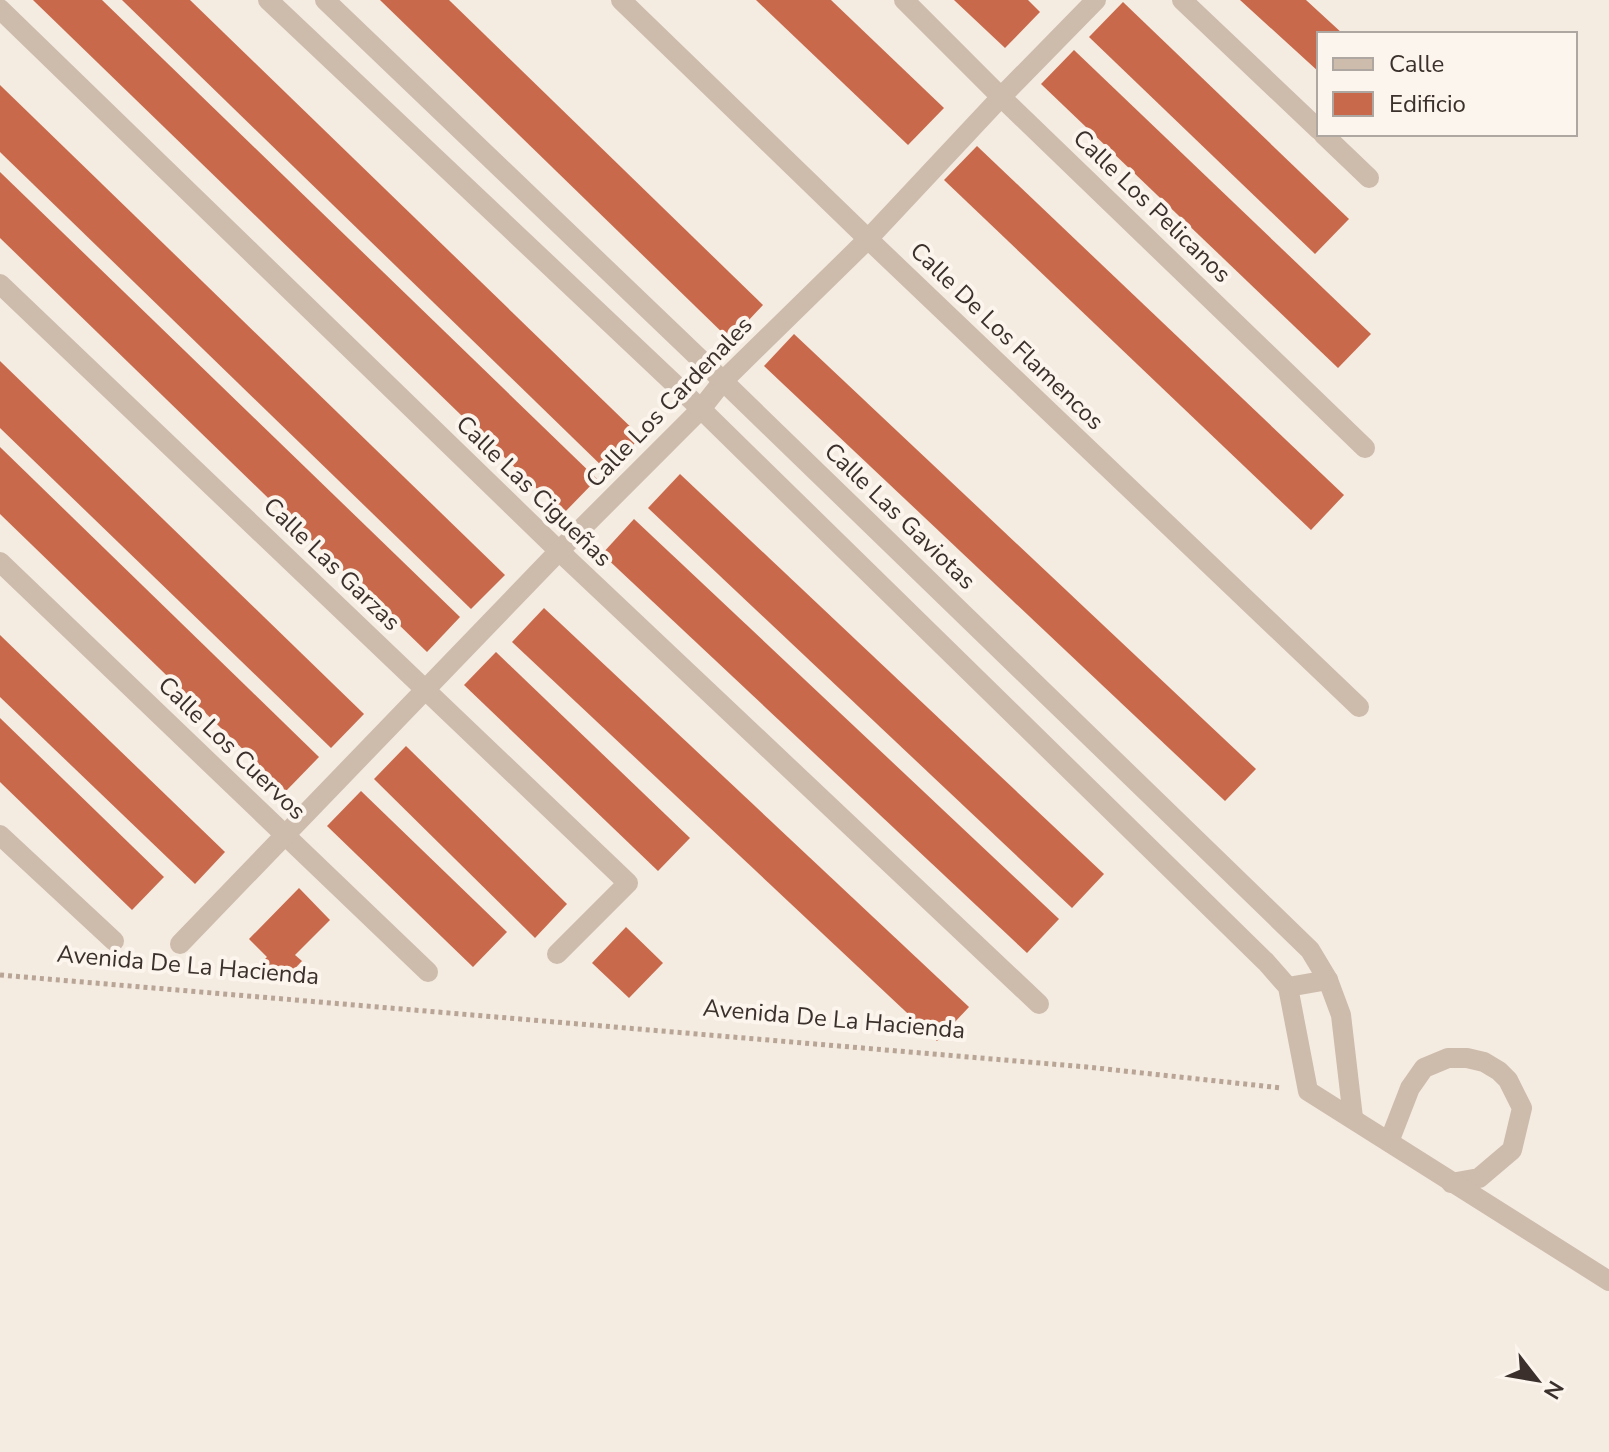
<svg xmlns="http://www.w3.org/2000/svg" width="1609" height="1452" font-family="'Nunito Sans',sans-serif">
<rect width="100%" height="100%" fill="#f4ebe1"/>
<g fill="#c8694b">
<polygon points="33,0 102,0 597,479 563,514"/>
<polygon points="122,0 190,0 641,437 607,471"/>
<polygon points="380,0 449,0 763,305 730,340"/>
<polygon points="756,0 831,0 944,108 908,145"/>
<polygon points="954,0 1028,0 1040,12 1005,48"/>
<polygon points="1240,0 1306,0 1343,34 1319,34 1319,72"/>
<polygon points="1123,2 1349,219 1315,254 1089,37"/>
<polygon points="1074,50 1371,334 1338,368 1041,84"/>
<polygon points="0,85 505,575 471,609 0,152"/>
<polygon points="977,146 1344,495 1311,530 944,180"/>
<polygon points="0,172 460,617 427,652 0,238"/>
<polygon points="794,334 1256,769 1225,801 764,366"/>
<polygon points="0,361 364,714 331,748 0,428"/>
<polygon points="0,447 319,757 286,791 0,514"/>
<polygon points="680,474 1104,874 1072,908 648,508"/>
<polygon points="634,519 1059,919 1027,953 602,554"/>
<polygon points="544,608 969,1007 937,1041 512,642"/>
<polygon points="0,635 225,852 195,884 0,697"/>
<polygon points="496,652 690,838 658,871 464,685"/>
<polygon points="0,718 164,877 132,910 0,782"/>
<polygon points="406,746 567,904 535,938 374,779"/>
<polygon points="361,791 507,932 473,967 327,826"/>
<polygon points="299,888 330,920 295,955 302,961 285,979 251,973 267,957 249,939"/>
<polygon points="626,927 663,963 629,998 592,963"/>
</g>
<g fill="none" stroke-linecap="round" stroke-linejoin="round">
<polyline stroke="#b9a596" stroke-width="5" stroke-dasharray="4 4" stroke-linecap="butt" points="0,975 1087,1067 1282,1088"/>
<polyline stroke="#cdbbac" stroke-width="20" points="1389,1142 1410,1088 1424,1068 1448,1058 1467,1058 1484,1062 1499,1071 1508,1080 1522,1108 1512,1150 1479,1178 1451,1183"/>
<g stroke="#cdbbac" stroke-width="20">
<polyline points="621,0 868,239 1359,707"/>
<polyline points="904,0 1001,97 1365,448"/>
<polyline points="1182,0 1319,130"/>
<polyline points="0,9 559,551 1039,1004"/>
<polyline points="1323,134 1369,178"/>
<polyline points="0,284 628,883 557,954"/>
<polyline points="0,562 428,972"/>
<polyline points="0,835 114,941"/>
<polyline points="180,944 559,551 701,409 723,381 868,239 1001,97 1096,0"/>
</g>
<g stroke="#cdbbac" stroke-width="20">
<polyline points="268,0 701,409 1266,962 1288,987 1308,1091 1609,1281"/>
<polyline points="325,0 723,381 1310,950 1328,980 1341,1015 1353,1118"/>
<polyline points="1288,987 1328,980"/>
</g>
</g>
<g text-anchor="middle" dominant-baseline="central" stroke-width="8" stroke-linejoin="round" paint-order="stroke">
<g font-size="24" fill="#3b302b" stroke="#fbf5ee">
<text transform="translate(1152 206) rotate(44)">Calle Los Pelicanos</text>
<text transform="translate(1007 336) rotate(44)">Calle De Los Flamencos</text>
<text transform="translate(669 402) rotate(-46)">Calle Los Cardenales</text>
<text transform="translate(534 491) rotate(44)">Calle Las Cigueñas</text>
<text transform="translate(900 516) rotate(44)">Calle Las Gaviotas</text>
<text transform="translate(332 564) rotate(44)">Calle Las Garzas</text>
<text transform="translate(232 748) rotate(44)">Calle Los Cuervos</text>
<text transform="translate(188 965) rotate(5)">Avenida De La Hacienda</text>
<text transform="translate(834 1019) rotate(5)">Avenida De La Hacienda</text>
</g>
</g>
<rect x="1317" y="32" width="260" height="104" fill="#fbf5ee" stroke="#aea6a0" stroke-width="2"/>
<rect x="1333" y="58" width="40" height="12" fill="#cdbbac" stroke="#aea6a0" stroke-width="2"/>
<text x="1389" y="72" font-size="24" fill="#3b302b">Calle</text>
<rect x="1333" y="92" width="40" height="24" fill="#c8694b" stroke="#aea6a0" stroke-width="2"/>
<text x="1389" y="112" font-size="24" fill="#3b302b">Edificio</text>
<g transform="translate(1537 1380) rotate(121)" stroke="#fbf5ee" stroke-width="6" paint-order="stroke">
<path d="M0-6L14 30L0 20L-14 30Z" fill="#3b302b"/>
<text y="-12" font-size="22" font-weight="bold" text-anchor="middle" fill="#3b302b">N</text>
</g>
</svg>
